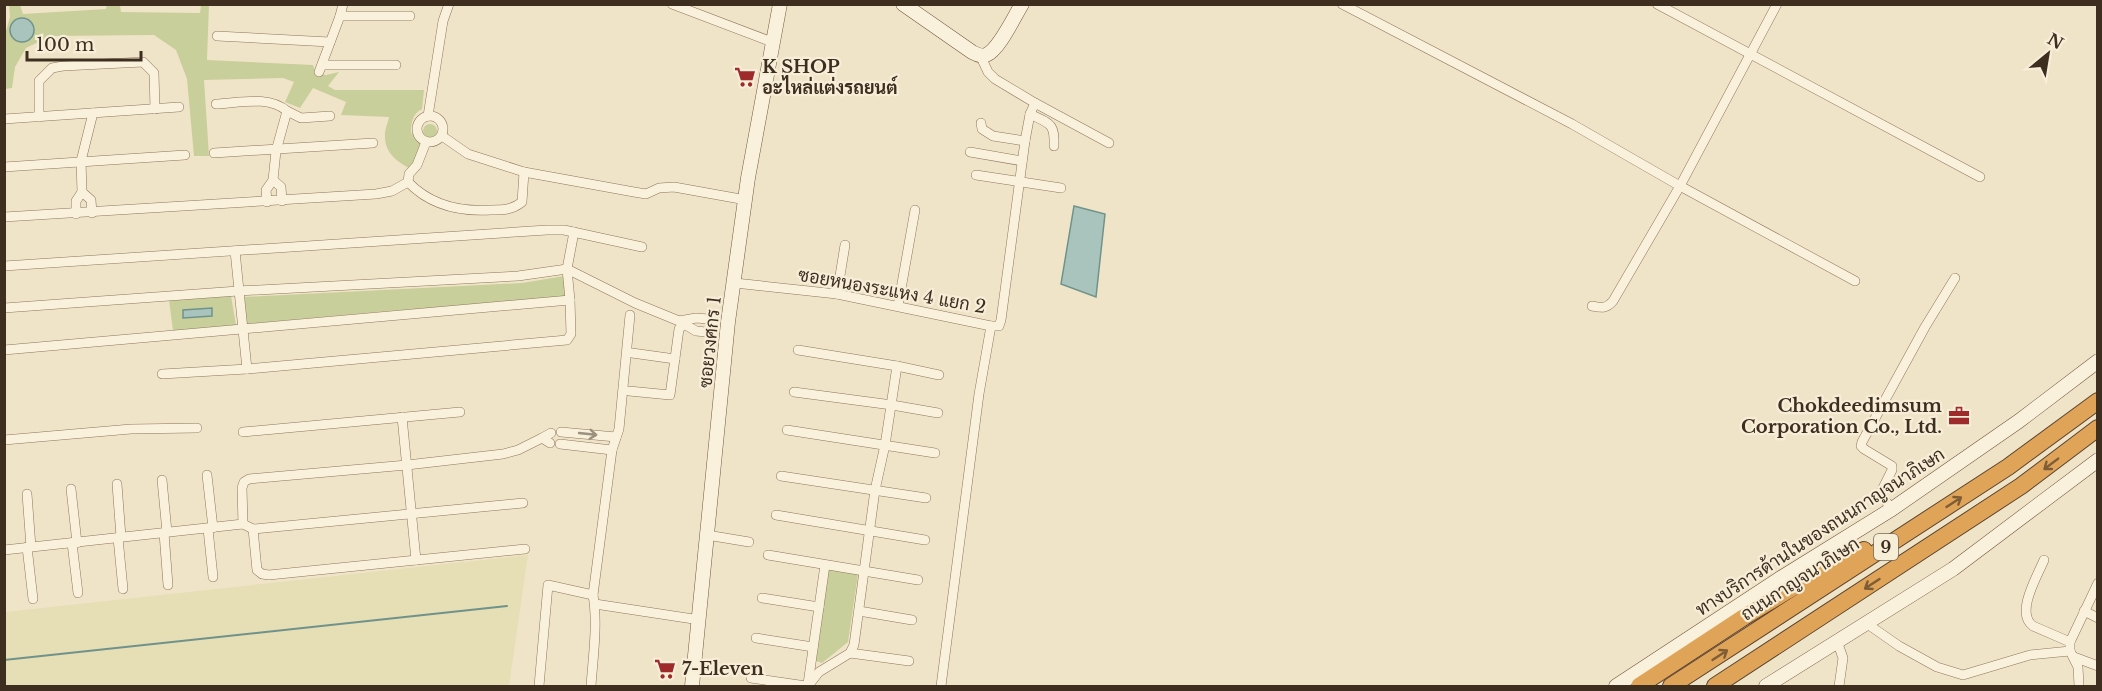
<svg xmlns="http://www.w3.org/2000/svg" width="2102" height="691" font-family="'Libre Baskerville',Sarabun,serif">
<rect width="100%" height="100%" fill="#f0e4c8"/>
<polygon fill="#e6deb5" points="528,555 509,686 5,686 5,612"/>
<g fill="#c9cf9b">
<path d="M107,4L120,5L121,12L200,13L201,5H209L207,60L313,65L316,73L326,75L339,72L328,86L335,90H424L422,109C412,114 411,123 411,133L427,147L416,171C401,165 385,155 385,137C384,131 388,123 389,117L341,115L346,102L313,88L300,108L285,102L294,82L283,78L204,80L209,156H194L187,79L176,50L154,35L51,36L26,48L15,67L12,88L5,89L4,38L10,17L9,5H20L23,14L106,9Z"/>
<circle cx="430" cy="131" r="7"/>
<polygon points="564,276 567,298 388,311 246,324 243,297 522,283"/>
<polygon points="231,296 236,325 173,331 169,300"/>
<polygon points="828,569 858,574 848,642 822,663 816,661"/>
</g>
<g fill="#a9c4bc" stroke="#6f938a" stroke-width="1.5">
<circle cx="22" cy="30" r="12"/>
<polygon points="1074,206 1105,214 1096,297 1061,284"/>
<polygon points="212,308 212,316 183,318 183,310"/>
</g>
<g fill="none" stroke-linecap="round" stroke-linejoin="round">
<polyline stroke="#6f938a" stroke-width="2" points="4,660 507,606"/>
<defs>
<g id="street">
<polyline points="672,4 772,42"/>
<polyline points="1342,4 1572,124 1680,186 1855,281"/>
<polyline points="1657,4 1980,177"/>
<polyline points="340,16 410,16"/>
<polyline points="217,36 330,42"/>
<polyline points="980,55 988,72 995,79 1035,103 1109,143"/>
<polyline points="322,65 396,65"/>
<polyline points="319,72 340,16 343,4"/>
<path d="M216,104C239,103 269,95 287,111L276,151L273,180L266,190L267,202"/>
<polyline points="287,111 301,118 330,116"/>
<path d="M1030,114C1050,124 1055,123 1054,146"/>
<circle cx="430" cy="129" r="13"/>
<polyline points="428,116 443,21 449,4"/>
<polyline points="39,117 39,81 52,68 63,66 143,62 154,73 155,109"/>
<polyline points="4,119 179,107"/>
<polyline points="981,123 982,129 993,136 1025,141"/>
<polyline points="442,136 468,154 524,172 634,192 646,194 659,188 674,187 746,200"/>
<polyline points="970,152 1022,161"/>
<polyline points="214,153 373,143"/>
<polyline points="4,167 185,155"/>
<polyline points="976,175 1061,188"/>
<polyline points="273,180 281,187 282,201"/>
<path d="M408,182C430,205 459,212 491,210C503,210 512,210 522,202L524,172"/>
<polyline points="82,192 91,200 92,213"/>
<polyline points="76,214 76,201 82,192 81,161 93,113"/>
<polyline points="4,217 376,194 392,191 408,182 409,174 417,165 426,142"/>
<polyline points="235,251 247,369"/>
<polyline points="4,266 547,230 564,230 642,247"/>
<polyline points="735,283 837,294 991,326 999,326 1001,320 1025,141 1030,114 1035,103"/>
<polyline points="837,294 845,245"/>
<polyline points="898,306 915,210"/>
<path d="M1592,306C1601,308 1606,309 1613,301L1680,186L1777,4"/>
<polyline points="4,308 238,291 518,276 567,269 635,303 679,321 696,331 706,332"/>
<polyline points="679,321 696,318 708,319"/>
<polyline points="4,350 570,300 567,269 574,232"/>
<polyline points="798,350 897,366 939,375"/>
<polyline points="632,353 675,359"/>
<polyline points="162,374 247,369 567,340 571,334 570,300"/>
<polyline points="629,391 670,395 679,329 684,324"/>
<polyline points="794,392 892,405 938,413"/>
<polyline points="402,417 416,560"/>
<polyline points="787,430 935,453"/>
<polyline points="243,432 460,412"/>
<polyline points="561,432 616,437"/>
<polyline points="4,440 131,429 197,428"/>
<polyline points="550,443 542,438 551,433"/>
<polyline points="560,444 612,450"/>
<polyline points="207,475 213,528"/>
<polyline points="781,476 926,498"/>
<polyline points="162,480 167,532"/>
<polyline points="117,484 121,537"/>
<polyline points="71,489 77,543"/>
<polyline points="27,494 31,547"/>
<polyline points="1892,509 1880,494 1892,470 1892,466 1864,449 1861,446 1862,442 1925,327 1955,278"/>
<polyline points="776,515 925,540"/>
<polyline points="243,524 242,488 244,482 249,479 407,465 503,454 518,450 542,438"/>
<polyline points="208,529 213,577"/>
<polyline points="253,529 257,570 262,574 269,575 525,549"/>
<polyline points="164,533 168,585"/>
<polyline points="707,535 749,542"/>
<polyline points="118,538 123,589"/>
<polyline points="72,543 78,593"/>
<polyline points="27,547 33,599"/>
<polyline points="4,550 243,524 253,529 523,503"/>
<polyline points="768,555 918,580"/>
<path d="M2044,560C2037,577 2015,613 2033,626L2070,642"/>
<polyline points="762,598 819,607"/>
<polyline points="595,604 700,620"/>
<polyline points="859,611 912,620"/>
<polyline points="2084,611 2098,618"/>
<polyline points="1866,623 1899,646 1937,667 1963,675 2030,655 2070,651"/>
<polyline points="756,638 813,647"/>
<polyline points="1837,641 1843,658 1839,686"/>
<polyline points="850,653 909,661"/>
<polyline points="2074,657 2098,666"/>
<polyline points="751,678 806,686"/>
<polyline points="808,684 825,565"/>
<polyline points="539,686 548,585 593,595"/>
<path d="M591,686C593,657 598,624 593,595L612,450L619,429L630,315"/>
<polyline points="808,686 819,672 850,653 854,645 875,490 885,445 897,366"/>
<polyline points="941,686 979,394 991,326"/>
<polyline points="2079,686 2078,667 2070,651 2070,642 2098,583"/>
</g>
<g id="secondary">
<path d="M903,4L972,52C976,54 981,57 986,55C999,50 1014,17 1022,4"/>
<polyline points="692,686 728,322 748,178 780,4"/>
<polyline points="1616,686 1779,579 1892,509 2019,421 2098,361"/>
<polyline points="1766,686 1953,569 2098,460"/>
</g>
<g id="highway">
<polyline points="1639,686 1744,617 1799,584 1864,550"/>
<polyline points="1671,686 2008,467 2098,401"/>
<polyline points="1715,686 2021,486 2098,428"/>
</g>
</defs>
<use href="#street" stroke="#8d765c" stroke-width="10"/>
<use href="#secondary" stroke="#6f573f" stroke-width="15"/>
<use href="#highway" stroke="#5b4430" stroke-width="18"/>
<use href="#street" stroke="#faf1dc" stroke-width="9"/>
<use href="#secondary" stroke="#faf1dc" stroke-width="14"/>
<use href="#highway" stroke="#e0a458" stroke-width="16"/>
</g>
<defs><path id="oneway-shaft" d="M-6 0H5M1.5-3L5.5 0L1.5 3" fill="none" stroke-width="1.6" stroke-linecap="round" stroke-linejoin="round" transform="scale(1.5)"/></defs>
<use stroke="#9c907e" href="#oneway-shaft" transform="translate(588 434) rotate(6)"/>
<g stroke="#7e5d36">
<use href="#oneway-shaft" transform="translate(2051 464) rotate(143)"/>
<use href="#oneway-shaft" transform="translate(1954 502) rotate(-33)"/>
<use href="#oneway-shaft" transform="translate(1872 584) rotate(147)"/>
<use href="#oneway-shaft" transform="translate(1720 655) rotate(-33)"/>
</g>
<defs>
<symbol id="supermarket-bare" viewBox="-9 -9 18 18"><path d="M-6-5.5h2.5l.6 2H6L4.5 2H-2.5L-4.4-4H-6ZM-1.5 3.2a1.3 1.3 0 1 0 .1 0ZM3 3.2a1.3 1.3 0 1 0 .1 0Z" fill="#9e2a2b" stroke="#f7eed8" stroke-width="2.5" paint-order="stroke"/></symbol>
<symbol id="office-bare" viewBox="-9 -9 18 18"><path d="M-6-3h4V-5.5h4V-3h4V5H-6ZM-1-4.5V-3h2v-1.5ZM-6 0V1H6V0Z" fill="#9e2a2b" stroke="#f7eed8" stroke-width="2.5" paint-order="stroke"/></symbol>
</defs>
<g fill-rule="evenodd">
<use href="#supermarket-bare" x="730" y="62" width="30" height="30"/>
<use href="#office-bare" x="1944" y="401" width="30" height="30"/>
<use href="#supermarket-bare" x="650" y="654" width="30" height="30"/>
</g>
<g text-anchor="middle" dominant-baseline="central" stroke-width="4.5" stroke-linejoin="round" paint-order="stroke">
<rect fill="#f7eed8" stroke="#756857" stroke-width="1.5" x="1874" y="534" width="24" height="26" rx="4.5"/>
<g font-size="16" font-weight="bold" fill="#3d2e20">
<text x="1886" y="547">9</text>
</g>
<g font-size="18" font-weight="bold" fill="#3d2e20" stroke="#f7eed8" text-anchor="start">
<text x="762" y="67">K SHOP<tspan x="762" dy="21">อะไหล่แต่งรถยนต์</tspan></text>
<text x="1942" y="406" text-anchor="end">Chokdeedimsum<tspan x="1942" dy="21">Corporation Co., Ltd.</tspan></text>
<text x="682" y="669">7-Eleven</text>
</g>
<g font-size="18" fill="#3d2e20" stroke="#f7eed8">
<text transform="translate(892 291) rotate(10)">ซอยหนองระแหง 4 แยก 2</text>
<text transform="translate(710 342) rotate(-84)">ซอยวงศกร 1</text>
<text transform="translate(1820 532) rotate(-33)">ทางบริการด้านในของถนนกาญจนาภิเษก</text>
<text transform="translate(1800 579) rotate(-33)">ถนนกาญจนาภิเษก</text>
</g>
</g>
<rect width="2102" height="691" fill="none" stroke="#3d2e20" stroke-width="12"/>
<g transform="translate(2048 54) rotate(30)" stroke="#f7eed8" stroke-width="4.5" paint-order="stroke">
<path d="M0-4.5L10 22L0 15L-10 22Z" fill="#3d2e20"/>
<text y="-9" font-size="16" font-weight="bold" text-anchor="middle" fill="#3d2e20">N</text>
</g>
<path d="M27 51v9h114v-9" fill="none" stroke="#3d2e20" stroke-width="3"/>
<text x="36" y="51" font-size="18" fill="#3d2e20" stroke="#f7eed8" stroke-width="4.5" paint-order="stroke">100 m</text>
</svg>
